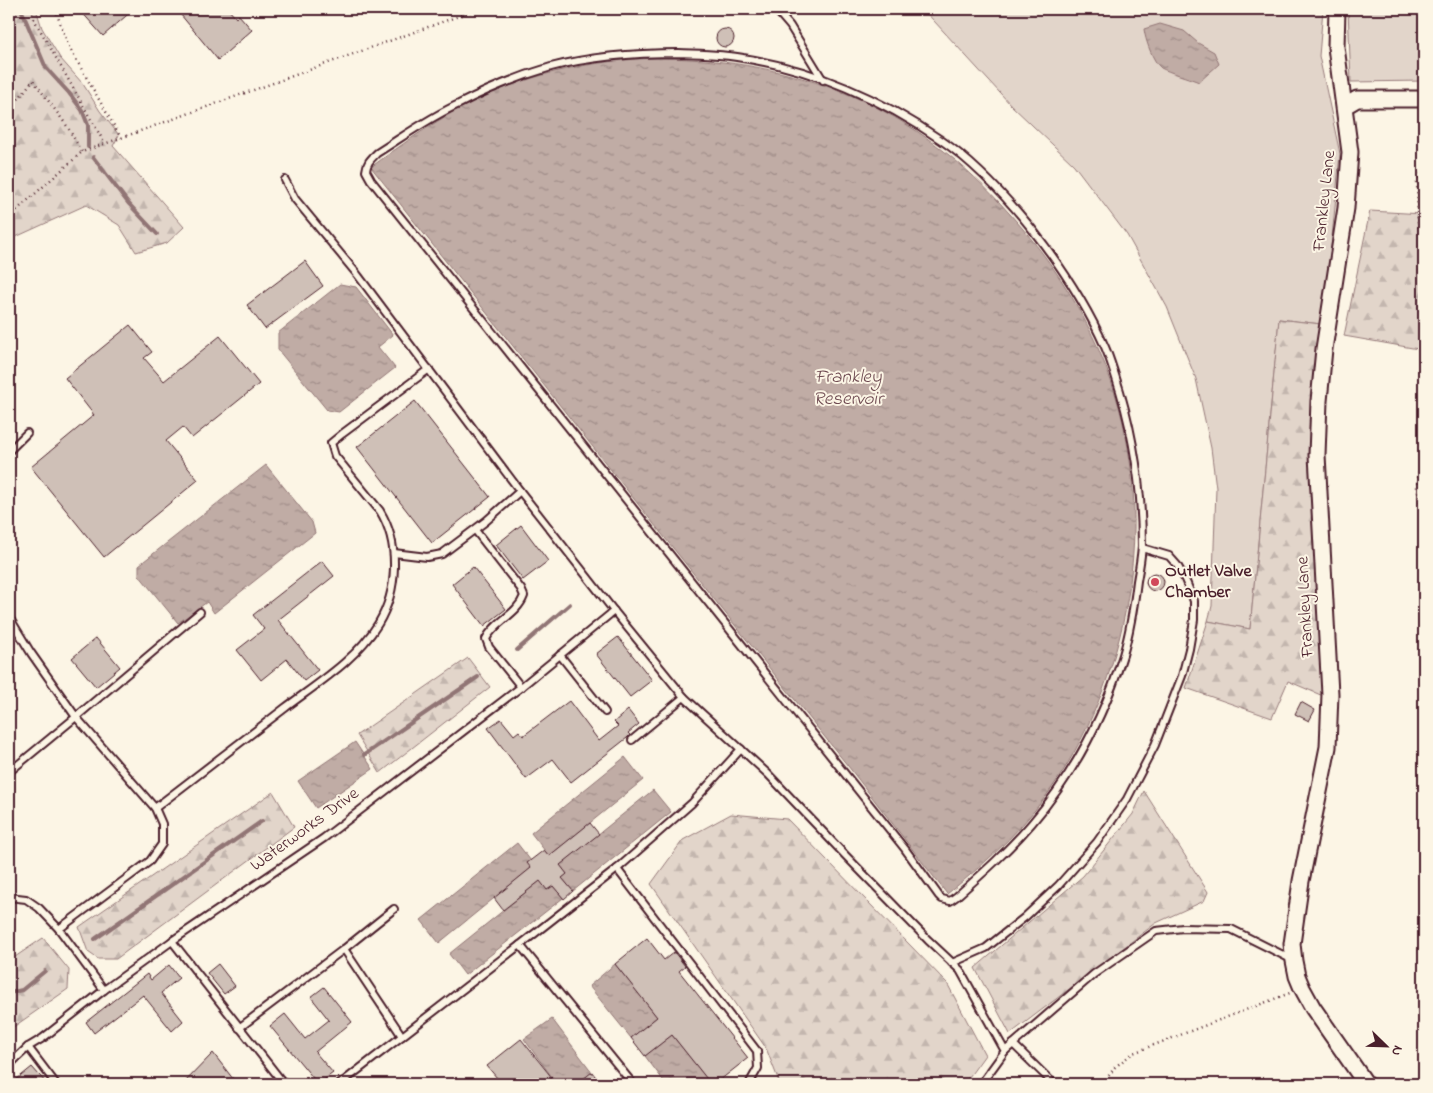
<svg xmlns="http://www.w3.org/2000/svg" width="1433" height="1093" font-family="'Indie Flower',sans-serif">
<defs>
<pattern id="forest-firs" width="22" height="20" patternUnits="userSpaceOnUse" patternTransform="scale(1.25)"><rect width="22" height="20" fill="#e2d5ca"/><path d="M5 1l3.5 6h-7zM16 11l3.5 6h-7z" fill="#c3b6ae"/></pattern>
<pattern id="water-ripples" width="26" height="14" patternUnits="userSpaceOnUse" patternTransform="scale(1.25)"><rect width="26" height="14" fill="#c0aca5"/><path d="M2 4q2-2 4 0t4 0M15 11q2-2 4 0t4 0" fill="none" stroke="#9e8b87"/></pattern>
</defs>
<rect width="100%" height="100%" fill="#fcf5e5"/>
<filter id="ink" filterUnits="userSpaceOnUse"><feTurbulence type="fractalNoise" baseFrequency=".02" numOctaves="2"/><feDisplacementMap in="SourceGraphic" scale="10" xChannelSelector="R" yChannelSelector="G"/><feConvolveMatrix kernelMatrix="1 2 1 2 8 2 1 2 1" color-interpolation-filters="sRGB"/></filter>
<g filter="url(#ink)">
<g fill="#e2d5ca" stroke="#967a7a">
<polygon points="923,9 1323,9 1319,56 1340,154 1331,248 1321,324 1279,319 1250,629 1208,621 1212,606 1216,488 1211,448 1196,379 1167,307 1127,235 1074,165 1011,105"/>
<polygon points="1348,9 1424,9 1424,81 1351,82"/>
</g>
<g fill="url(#forest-firs)" stroke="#967a7a">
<polygon points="9,9 36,9 42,28 60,58 83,84 100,111 119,135 113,146 184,227 167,243 136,252 119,225 86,205 9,240"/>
<polygon points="1370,211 1423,214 1424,219 1424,350 1344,336"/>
<polygon points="1279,319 1321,324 1323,696 1288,681 1272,718 1186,688 1208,621 1250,629"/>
<polygon points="468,658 490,687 380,773 357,735"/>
<polygon points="1144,791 1208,892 1204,901 1156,923 1010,1034 975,968 1083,876 1133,814"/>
<polygon points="273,792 294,827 116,959 98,959 88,952 79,927"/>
<polygon points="731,814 787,819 947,983 985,1055 964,1084 780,1084 766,1048 651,884 683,840"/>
<polygon points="43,938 69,970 68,989 9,1030 9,961"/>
</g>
<g fill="url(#water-ripples)" stroke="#917474">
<path d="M1160,24L1184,31L1198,43L1214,52L1219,64L1199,82C1190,78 1168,72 1161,68C1153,62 1145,39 1144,29Z"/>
<path d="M662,58C728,59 789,70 850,95C912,121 965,163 1009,213C1047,255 1079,302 1101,355C1159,491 1138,653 1060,776C1030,822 990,860 947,894L848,766L661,533L371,167C400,146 429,125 460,108C522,75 592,59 662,58Z"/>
<polygon points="340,284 356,287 393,335 378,347 395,368 339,412 327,410 278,350 278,333"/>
<polygon points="266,465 312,522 315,533 214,613 207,602 178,623 139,575 139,565"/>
<polygon points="355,742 373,769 316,808 298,781"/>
<polygon points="625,757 643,780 549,856 531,833"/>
<polygon points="653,790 671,812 573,891 562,878 567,874 560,865"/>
<polygon points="517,843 531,861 531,868 439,943 421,920"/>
<polygon points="540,881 553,886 563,898 465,975 449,954"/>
<polygon points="615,964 657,1017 631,1038 589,986"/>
<polygon points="552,1019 592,1072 577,1084 557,1084 524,1039"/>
<polygon points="672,1035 711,1084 666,1084 645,1056"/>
</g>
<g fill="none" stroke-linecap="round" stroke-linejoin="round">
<g stroke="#917474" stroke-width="4">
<polyline points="21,9 46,68 69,93 82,110 88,125 88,147"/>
<polyline points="93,157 129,204 157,234"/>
<polyline points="517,650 570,604"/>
<polyline points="364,755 478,677"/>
<polyline points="95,939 262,821"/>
<polyline points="9,993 22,990 45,971"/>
</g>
</g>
<g fill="#cfc0b7" stroke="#4a1f2b">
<polygon points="79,9 134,9 103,36"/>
<polygon points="176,9 228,9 236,18 239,15 252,30 218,60"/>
<circle cx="725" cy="38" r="9"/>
<polygon points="305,261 323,286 265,329 247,305"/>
<polygon points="130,325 152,352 144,358 164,381 220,336 259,384 192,438 183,427 166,441 198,480 104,557 31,467 94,415 65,378"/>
<polygon points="415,401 490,497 432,543 357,447"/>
<polygon points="521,525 548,561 523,580 496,545"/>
<polygon points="322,561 334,576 278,620 318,670 304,681 287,659 261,680 237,650 264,629 253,615"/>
<polygon points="473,567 506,609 484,626 452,584"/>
<circle cx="1155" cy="582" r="9"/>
<polygon points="618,637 652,680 630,697 596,654"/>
<polygon points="96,638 120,667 96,687 72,658"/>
<polygon points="569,701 599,741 618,726 614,722 628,710 639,724 628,733 630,735 627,738 571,782 553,759 526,779 488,728 501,719 514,735 519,731 523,736"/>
<polygon points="1301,702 1315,710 1309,721 1295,714"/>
<polygon points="590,823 599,834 560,865 567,874 562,878 573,891 564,899 553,886 547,890 540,881 503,910 494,898 531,868 527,863 544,850 549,856"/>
<polygon points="647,938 664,960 674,952 685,966 679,971 748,1058 715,1084 711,1084 672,1035 645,1056 631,1038 657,1017 615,964"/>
<polygon points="218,964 235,986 224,994 207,973"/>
<polygon points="169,965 179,978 161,993 183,1021 172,1031 143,995 94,1033 86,1022 147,974 151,980"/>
<polygon points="324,987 352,1022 315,1052 333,1073 318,1084 270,1026 285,1014 305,1039 329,1020 311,997"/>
<polygon points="521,1039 557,1084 502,1084 487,1066"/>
<polygon points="213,1053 237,1084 183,1084"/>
<polygon points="32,1067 47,1084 11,1084"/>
<polygon points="592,1072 601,1084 577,1084"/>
</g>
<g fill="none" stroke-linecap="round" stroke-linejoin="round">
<defs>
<g id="service">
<polyline points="767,9 778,12 790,26 823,80"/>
<path d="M679,53C701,54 722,54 743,58C813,69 882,99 941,140C973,162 1007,198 1032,229C1061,266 1086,304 1105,347C1109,356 1112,366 1115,375C1133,430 1142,488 1142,546C1141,558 1139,570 1137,581C1134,606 1130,631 1123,655C1104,716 1073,775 1032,823C1009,850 983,873 957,896L950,901L942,899L939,896L905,849L371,180L366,171C367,162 371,159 377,153C404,136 430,117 459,104C488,89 520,76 551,67C593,56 637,53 679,53Z"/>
<polyline points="285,180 295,199 357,274 520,491 614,611 684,697 632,740"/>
<polyline points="9,451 27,433"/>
<path d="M475,530L521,589L524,596C517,615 495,621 486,639L489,647L521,687"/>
<polyline points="394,553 427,557 442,554 486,521 520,491"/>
<polyline points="9,617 31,653 76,717 9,772"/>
<polyline points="560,655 605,712"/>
<polyline points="684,697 768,774 846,856 928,940 960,970 1005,1051 981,1084"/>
<path d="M155,808C198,775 242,741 285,708C318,683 356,660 378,624C398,591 400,544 380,511L335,456L331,443L342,434L429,369"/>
<polyline points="617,869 757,1051 758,1068 749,1084"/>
<polyline points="9,897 26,899 39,908 59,929"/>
<polyline points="172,941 284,1084"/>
<polyline points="520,945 617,869 692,803 741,749"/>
<polyline points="344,949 394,909"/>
<polyline points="952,963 986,948 1025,917 1058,886 1097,842 1127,799 1155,745 1182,676 1189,649 1194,620 1194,601 1184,577 1177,565 1169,556 1142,548"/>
<polyline points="104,990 59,929 150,861 162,844 162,824 155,808 76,717 200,612"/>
<polyline points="239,1028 344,949 402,1036"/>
<polyline points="1013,1044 1054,1084"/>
<polyline points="28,1047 56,1084"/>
<polyline points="1005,1051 1094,974 1156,931 1183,928 1231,929 1293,960"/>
<polyline points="9,1065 28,1047 43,1038 104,990 172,941 324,838 521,687 614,611"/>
<polyline points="340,1084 520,945 633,1084"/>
</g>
<g id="tertiary">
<polyline points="1337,9 1336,47 1350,152 1346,208 1324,349 1319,401 1317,455 1330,694 1328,747 1301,881 1292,944 1294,961 1297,976 1302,988 1313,1008 1366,1084"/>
<polyline points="1345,106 1357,99 1424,99"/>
</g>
</defs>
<use href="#service" stroke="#4a1f2b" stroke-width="10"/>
<use href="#tertiary" stroke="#4a1f2b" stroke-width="19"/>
<g stroke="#4a1f2b" stroke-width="2.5" stroke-dasharray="1 4" stroke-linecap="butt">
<polyline points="30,9 35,21 105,144"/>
<polyline points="55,9 69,47 121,138"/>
<polyline points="9,111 33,80 67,126 82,152"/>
<polyline points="1424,169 1417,182 1418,225 1424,240"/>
<polyline points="9,217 82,152 478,9"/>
<polyline points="1424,427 1417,487 1424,526"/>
<polyline points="1103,1084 1115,1067 1133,1053 1290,993"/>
</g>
<use href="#service" stroke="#fcf5e5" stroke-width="6"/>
<use href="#tertiary" stroke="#fcf5e5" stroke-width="15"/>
</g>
</g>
<circle fill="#d1495b" stroke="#fcf5e5" stroke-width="2" cx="1155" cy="582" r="5"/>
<g text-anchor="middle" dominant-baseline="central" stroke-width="4" stroke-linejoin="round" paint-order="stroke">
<g font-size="18" fill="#4a1f2b" stroke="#fcf5e5">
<text transform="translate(1325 201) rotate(-84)">Frankley Lane</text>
<text transform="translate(1306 607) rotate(-93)">Frankley Lane</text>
<text transform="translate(305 830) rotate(-36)">Waterworks Drive</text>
</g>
<g font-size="18" font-weight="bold" fill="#4a1f2b" stroke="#fcf5e5" text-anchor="start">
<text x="1165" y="572">Outlet Valve<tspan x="1165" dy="21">Chamber</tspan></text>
</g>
<g font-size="19" font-style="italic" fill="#6d4950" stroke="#fcf5e5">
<text x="848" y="377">Frankley<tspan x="848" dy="22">Reservoir</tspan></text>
</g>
</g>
<rect width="1433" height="1093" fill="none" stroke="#fcf5e5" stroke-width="30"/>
<rect x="15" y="15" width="1403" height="1063" fill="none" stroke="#4a1f2b" stroke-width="2" filter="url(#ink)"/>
<g transform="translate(1386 1046) rotate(113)" stroke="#fcf5e5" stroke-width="4" paint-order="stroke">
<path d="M0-4L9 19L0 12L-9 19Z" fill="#4a1f2b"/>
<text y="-8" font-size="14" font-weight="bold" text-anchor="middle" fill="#4a1f2b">N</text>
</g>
</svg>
